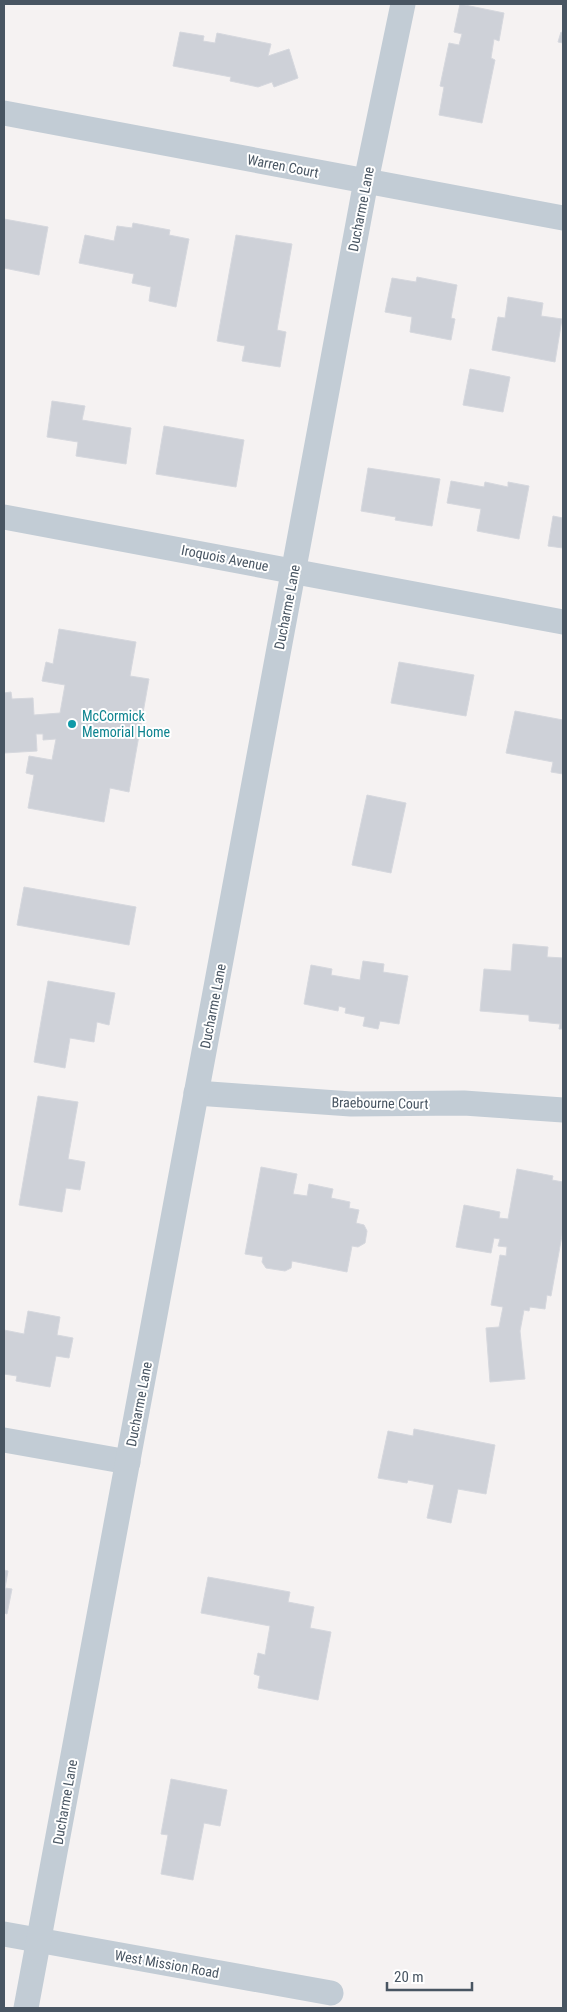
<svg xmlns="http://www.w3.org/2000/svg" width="567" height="2012" font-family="'Roboto Condensed',sans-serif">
<rect width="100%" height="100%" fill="#f5f2f2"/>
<g fill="#ced1d8" stroke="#d6d8de">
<polygon points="460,4 504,13 499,41 494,39 491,58 495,60 482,123 439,115 444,87 440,86 449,43 459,45 462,34 454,32"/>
<polygon points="180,32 204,36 203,41 215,43 217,33 271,44 268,56 289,49 298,78 274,87 272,82 258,87 230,81 231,77 173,66"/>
<polygon points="561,32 563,33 563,43 558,42"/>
<polygon points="4,219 48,227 39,275 4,268"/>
<polygon points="133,223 170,230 169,235 189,239 176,307 149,301 151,287 132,283 134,274 79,263 85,235 114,241 117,226 132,228"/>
<polygon points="236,235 292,244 277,330 286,332 280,367 242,361 245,346 217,341"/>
<polygon points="417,277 457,285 451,318 455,319 451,340 410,332 412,317 385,312 392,278 416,282"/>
<polygon points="508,297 543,303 541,316 562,319 555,362 492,350 498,317 505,318"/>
<polygon points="470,369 510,377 503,412 463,405"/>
<polygon points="52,401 85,406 82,420 131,428 126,464 76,456 78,442 47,437"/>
<polygon points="164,426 244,440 236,487 156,474"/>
<polygon points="368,468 440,479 432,526 395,520 396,517 361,511"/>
<polygon points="451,481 484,487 485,482 508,487 508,482 529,486 519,539 477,531 481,509 447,503"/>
<polygon points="553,516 563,518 563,548 548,546"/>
<polygon points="59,629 136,642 130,676 149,679 129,792 110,788 104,822 28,808 34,775 26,773 29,756 52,760 56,739 43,740 43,734 36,734 37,751 4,753 4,693 11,692 12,699 33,698 34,715 60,713 65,685 42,681 46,662 53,664"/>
<polygon points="399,662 474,675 466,716 391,703"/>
<polygon points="515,711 563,720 563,774 551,772 553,762 506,753"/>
<polygon points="367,795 406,803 391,873 352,865"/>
<polygon points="24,887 136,907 129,945 17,925"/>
<polygon points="513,944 548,947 547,957 563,958 563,1029 559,1029 560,1024 529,1021 529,1015 480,1011 484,969 511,971"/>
<polygon points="363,961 384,964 383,972 408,976 399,1024 380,1021 378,1029 363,1026 365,1017 345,1013 346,1008 339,1006 338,1011 304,1004 311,965 332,969 331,975 360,980"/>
<polygon points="48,981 115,993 109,1025 97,1022 94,1042 70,1038 65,1068 34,1062"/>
<polygon points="38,1096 78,1102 68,1159 85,1162 80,1190 66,1188 62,1212 19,1205"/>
<polygon points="261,1167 297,1174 293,1194 307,1196 309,1184 333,1189 331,1198 350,1202 349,1208 359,1210 356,1223 364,1225 367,1231 365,1243 358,1247 352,1246 347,1272 292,1261 291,1268 285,1271 266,1268 262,1262 263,1257 245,1254"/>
<polygon points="517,1169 553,1176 552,1180 563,1182 563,1230 551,1296 547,1295 545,1309 530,1307 529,1311 524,1310 520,1331 525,1379 490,1382 486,1328 499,1327 503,1307 491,1305 500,1255 506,1256 507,1247 498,1246 500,1239 494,1238 491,1253 456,1247 464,1205 500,1212 499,1218 508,1219"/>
<polygon points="28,1311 60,1317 57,1335 73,1338 69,1358 56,1356 50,1387 16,1381 17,1376 4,1374 4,1330 24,1334"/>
<polygon points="414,1429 495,1445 486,1494 458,1489 451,1523 427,1518 434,1485 408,1480 407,1483 378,1478 388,1431 413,1436"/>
<polygon points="4,1570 8,1571 5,1588 12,1589 7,1614 4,1613"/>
<polygon points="208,1577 290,1592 288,1602 314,1607 310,1628 331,1632 318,1700 258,1688 260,1676 254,1674 258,1653 265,1655 270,1626 201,1613"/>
<polygon points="171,1779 227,1790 220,1826 204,1823 193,1880 161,1874 168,1835 161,1834"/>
</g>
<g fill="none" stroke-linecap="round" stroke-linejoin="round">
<g stroke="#c2ccd5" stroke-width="25">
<polyline points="4,113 563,218"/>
<polyline points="4,517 563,622"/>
<polyline points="196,1093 351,1104 464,1103 563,1110"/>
<polyline points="4,1440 128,1462"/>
<polyline points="4,1934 331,1993"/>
<polyline points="26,2008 366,181 403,4"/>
</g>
</g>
<circle fill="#0f9aa8" stroke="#fff" stroke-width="2" cx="72" cy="724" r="5"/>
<g text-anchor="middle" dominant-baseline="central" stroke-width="4" stroke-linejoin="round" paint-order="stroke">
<g font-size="14" fill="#485562" stroke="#fff">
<text transform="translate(283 166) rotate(11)">Warren Court</text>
<text transform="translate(361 209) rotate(-79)">Ducharme Lane</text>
<text transform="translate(225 558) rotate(11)">Iroquois Avenue</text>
<text transform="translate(287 607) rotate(-79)">Ducharme Lane</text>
<text transform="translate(213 1006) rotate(-79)">Ducharme Lane</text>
<text transform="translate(380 1103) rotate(1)">Braebourne Court</text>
<text transform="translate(139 1404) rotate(-79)">Ducharme Lane</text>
<text transform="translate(65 1802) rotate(-80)">Ducharme Lane</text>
<text transform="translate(167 1964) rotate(10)">West Mission Road</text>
</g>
<g font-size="14" fill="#0d838f" stroke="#fff" text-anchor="start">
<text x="82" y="716">McCormick<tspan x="82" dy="16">Memorial Home</tspan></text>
</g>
</g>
<rect width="567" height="2012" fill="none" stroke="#485562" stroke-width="10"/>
<path d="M387 1982v8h85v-8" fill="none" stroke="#485562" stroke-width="2.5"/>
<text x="394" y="1982" font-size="15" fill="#485562" stroke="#ffffff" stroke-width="4" paint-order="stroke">20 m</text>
</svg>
